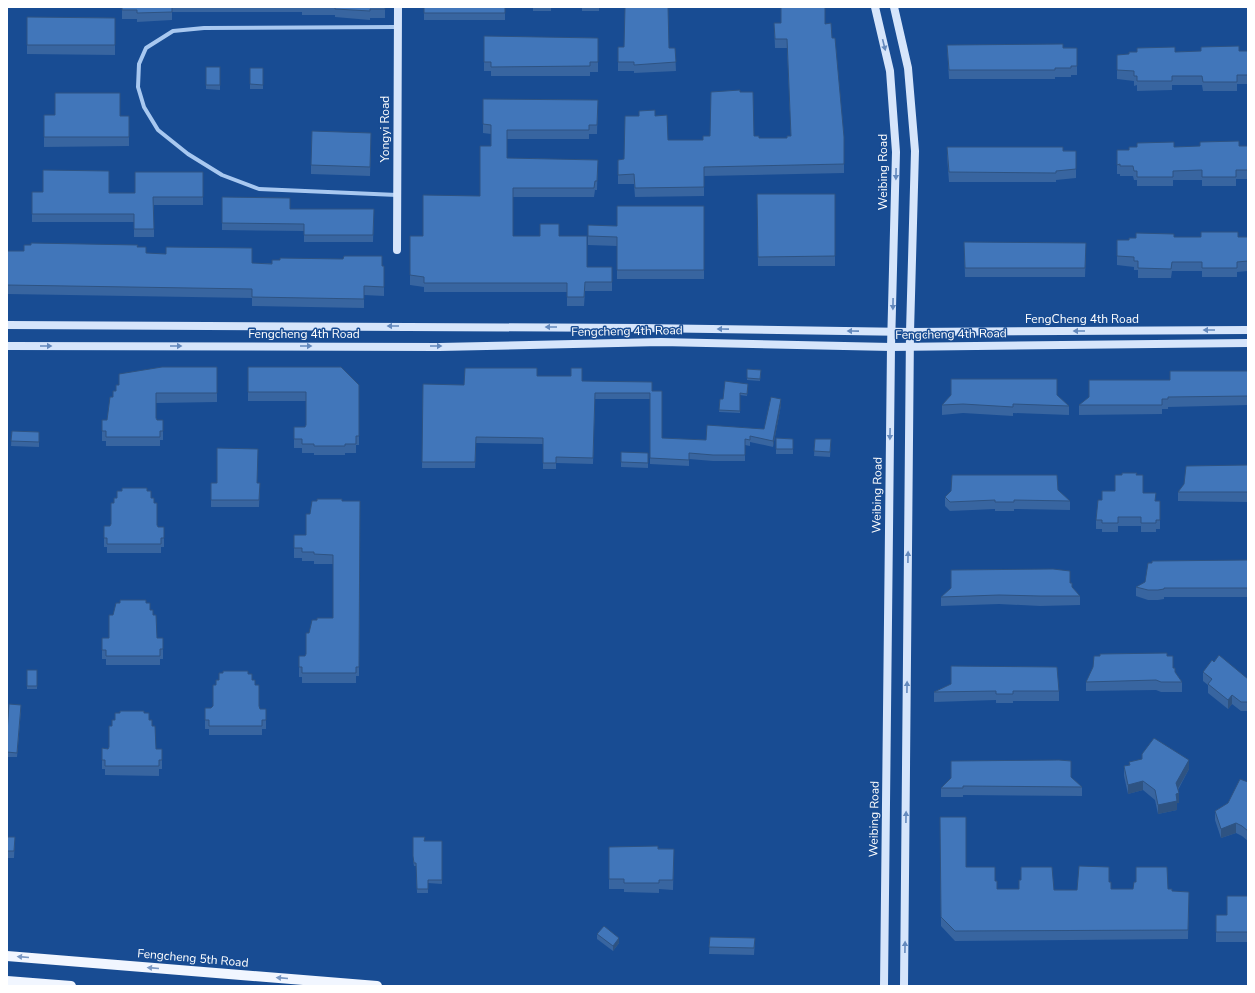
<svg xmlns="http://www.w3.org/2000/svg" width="1255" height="993" font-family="'Nunito Sans',sans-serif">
<rect width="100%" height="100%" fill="#184c93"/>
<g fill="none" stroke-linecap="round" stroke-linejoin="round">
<polyline stroke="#a8c8f0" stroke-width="4" points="396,27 204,28 173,31 146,48 139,64 138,87 144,107 158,130 188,154 222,175 259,189 397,195"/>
<g stroke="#d6e5fb" stroke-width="8">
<polyline points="875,7 890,71 896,152 891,347 884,986"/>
<polyline points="894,7 908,68 915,151 910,332 904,986"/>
<polyline points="397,250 398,7"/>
<polyline points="7,325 641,328 910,332 1248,330"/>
<polyline points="7,346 439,347 661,342 891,347 1248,343"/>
</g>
<g stroke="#f1f6ff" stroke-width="10">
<polyline points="7,956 377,986"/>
<polyline points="7,981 71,986"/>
</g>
</g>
<g fill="#3865a0">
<polygon points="122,7 385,7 385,18 370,18 370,20 335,17 335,15 302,15 302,12 172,12 172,20 137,22 137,19 122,19"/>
<rect x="424" y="7" width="81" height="13"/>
<polygon points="533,7 599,7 599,11 582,11 582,8 551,8 551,11 533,11"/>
<polygon points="27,17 115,18 115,55 27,54"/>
<polygon points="774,23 825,24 832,38 844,137 844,173 704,176 704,196 635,197 634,184 618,184 618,160 624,159 655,116 668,140 703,140 710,136 740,92 754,136 759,138 787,138 791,136 787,48 775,48"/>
<polygon points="484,36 598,38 598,72 590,72 590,76 491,76 491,71 484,71"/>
<polygon points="947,45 1077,48 1077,75 1071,75 1071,77 1055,77 1055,79 949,79"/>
<polygon points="618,47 675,48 676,71 634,73 634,71 618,71"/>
<polygon points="1248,51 1248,84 1237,84 1237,91 1203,91 1202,85 1172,85 1172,90 1137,91 1137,85 1134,86 1134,81 1117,79 1117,55 1175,52"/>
<polygon points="206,67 220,67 220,90 206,89"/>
<rect x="250" y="68" width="13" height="21"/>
<polygon points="483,99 598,100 597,134 589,134 589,139 507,139 507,158 598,160 597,190 595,190 594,197 513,197 513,236 559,236 587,267 612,267 612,291 585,291 584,306 567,306 567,292 424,292 424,287 410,285 410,236 423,236 480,196 491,146 491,134 483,133"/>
<polygon points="44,115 129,116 129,146 44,147"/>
<polygon points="371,142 370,176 311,174 311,165"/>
<polygon points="1248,146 1248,179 1236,179 1236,186 1202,186 1202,180 1173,180 1173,186 1137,186 1137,180 1134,180 1133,176 1120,176 1120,174 1117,174 1117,150 1129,150 1174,147"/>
<polygon points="947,147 1076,151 1076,178 1056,180 1056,182 949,182 947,156"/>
<polygon points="203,172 203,205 154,205 154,237 134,237 134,222 32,222 32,192 135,193"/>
<polygon points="757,194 835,194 835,266 758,266"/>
<polygon points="222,197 290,209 374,209 373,242 304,242 304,231 222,230"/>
<polygon points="704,206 704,279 617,279 617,246 588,245 588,225 617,226"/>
<polygon points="1174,237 1248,237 1248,271 1237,272 1237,277 1202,277 1202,271 1172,271 1171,278 1138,278 1138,270 1134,270 1134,267 1117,265 1117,240 1129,240"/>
<polygon points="964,242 1086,252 1085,277 965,277"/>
<polygon points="138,247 146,253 252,263 384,266 384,296 364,295 364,308 252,306 252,298 7,294 7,251 24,251"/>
<polygon points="217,367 217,402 156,403 156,418 157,420 163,420 163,440 160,440 160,446 106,446 106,441 102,441 102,420 107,420 113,397 119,385"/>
<polygon points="248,367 359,385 359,445 356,445 356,453 345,453 345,455 314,455 314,453 302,453 302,448 294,448 294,427 305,427 306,425 306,401 248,401"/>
<polygon points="747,369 761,370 760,381 747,380"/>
<polygon points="1248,371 1248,405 1168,407 1168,409 1162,409 1162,414 1079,415 1079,405 1170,380"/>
<polygon points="537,376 582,381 652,391 662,438 706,440 764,429 781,405 773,447 750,442 750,446 745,445 745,461 713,461 689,459 689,466 650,464 650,399 595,399 593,464 556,463 556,469 543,469 543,444 476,443 475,468 422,468 423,384 464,385"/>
<polygon points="748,386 747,396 740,395 740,413 719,412 720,399 723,399"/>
<polygon points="1057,395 1069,406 1069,415 1013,413 1013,416 963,413 942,415 942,405"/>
<polygon points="12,431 39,432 39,447 11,446"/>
<polygon points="776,438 793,439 793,454 776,454"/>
<polygon points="815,439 831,439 830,457 814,456"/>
<polygon points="648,453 648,468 621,467 621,462"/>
<polygon points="1248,465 1248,502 1178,501 1178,492"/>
<polygon points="1137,475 1143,493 1156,501 1160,501 1160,529 1156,529 1156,532 1141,532 1141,526 1118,526 1118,532 1102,532 1102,529 1096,529 1096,520 1102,500 1115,491"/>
<polygon points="211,483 260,483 259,507 211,507"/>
<polygon points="1058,490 1070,501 1070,510 1014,509 1014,511 995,511 995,509 950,511 945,506 945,497"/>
<polygon points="147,491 154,503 157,525 158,527 164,527 164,547 161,547 161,553 107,553 107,547 104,547 104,526 110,526 111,524 114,503 117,498"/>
<polygon points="342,501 360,501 359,676 356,676 356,683 302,683 302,677 299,677 299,656 305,656 306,654 309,633 317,620 333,618 333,564 314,564 314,561 302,561 302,558 294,558 294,535 306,535 310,514"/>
<polygon points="1248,560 1248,597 1164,597 1164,599 1158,600 1148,600 1136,596 1136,587"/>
<polygon points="1070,583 1072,587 1080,596 1080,605 1040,606 999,604 941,606 941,597"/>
<polygon points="120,603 146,603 150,610 153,615 157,638 163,638 163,659 160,659 160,665 106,665 106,659 102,659 102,638 109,638 113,615"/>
<polygon points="1167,656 1175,672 1182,682 1182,692 1161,692 1156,690 1086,691 1086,682"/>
<polygon points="1214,662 1248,679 1248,711 1241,711 1232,704 1228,709 1208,693 1208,685 1203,681 1203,672"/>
<rect x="27" y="670" width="10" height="19"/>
<polygon points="248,674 255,685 259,706 260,709 266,709 266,729 262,729 262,735 209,735 209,729 205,729 205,708 211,708 213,706 216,685 219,680"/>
<polygon points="951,684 1059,691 1059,701 1013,701 1013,703 996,703 996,700 934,702 934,692"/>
<polygon points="21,710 17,757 7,757 7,733"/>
<polygon points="144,713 149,720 152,726 156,749 162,749 162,769 159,769 159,776 105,775 105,769 102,769 102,748 108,749 109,747 112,726 115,720"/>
<polygon points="1129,762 1189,769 1178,790 1179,803 1177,803 1177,810 1158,814 1155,800 1143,790 1128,794 1124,776 1124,766 1129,765"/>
<polygon points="1071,777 1082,787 1082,796 963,795 963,797 941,797 941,788"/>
<polygon points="1248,782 1248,841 1242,836 1236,833 1221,838 1215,820 1215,811 1228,803"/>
<polygon points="940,817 966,867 995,881 997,889 1077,890 1109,882 1111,889 1168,889 1172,891 1189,892 1188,939 955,941 941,926"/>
<polygon points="7,837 15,837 14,858 7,858"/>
<polygon points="413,837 425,841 442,841 442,884 428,883 428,893 417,893 416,866 414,866 413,860"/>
<polygon points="609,847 674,849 673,890 659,889 659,893 624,892 624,889 609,889"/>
<polygon points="1248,896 1248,942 1216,942 1216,915 1227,915"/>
<polygon points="597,934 619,943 613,951 597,939"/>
<polygon points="710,937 755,938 754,955 709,954"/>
</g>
<g fill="#2e5382">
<polygon points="781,399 781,405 773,447 773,441"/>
<polygon points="1232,695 1232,704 1228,709 1228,700"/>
<polygon points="1189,760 1189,769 1176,792 1176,783"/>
<polygon points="1143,781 1143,790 1128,794 1128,785"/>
<polygon points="1179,793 1179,803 1177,803 1177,810 1158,814 1158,805 1176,794"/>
<polygon points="1236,823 1236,833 1221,838 1221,829"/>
<polygon points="619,938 619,943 613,951 613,946"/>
</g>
<g fill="#4176ba" stroke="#2e5382">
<polygon points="122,7 172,7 172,12 137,13 137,10 122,10"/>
<polygon points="335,7 385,7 385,9 370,9 370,11 335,9"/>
<rect x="424" y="7" width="81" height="6"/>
<polygon points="625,7 668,7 669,48 675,48 676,62 634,65 634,62 618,62 618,47 624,47"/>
<polygon points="781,7 825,7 825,24 831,23 832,38 835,38 844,137 844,164 704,167 704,187 635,188 634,174 618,175 618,160 624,159 625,116 639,116 639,111 655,110 655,116 667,115 668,140 703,140 703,136 710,136 711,92 740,90 740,92 753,92 754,136 759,136 759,138 787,138 787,136 791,136 787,39 775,39 774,23 781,23"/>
<polygon points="27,17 115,18 115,45 27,45"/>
<polygon points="484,36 598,38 598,62 590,62 590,66 491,67 491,62 484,62"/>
<polygon points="1063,44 1063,48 1077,48 1077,66 1071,66 1071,68 1055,68 1055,70 949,70 947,45"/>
<polygon points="1239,46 1239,51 1248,51 1248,75 1237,75 1237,82 1203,82 1202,76 1172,76 1172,81 1137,81 1137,76 1134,76 1134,71 1117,70 1117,55 1129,54 1129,52 1137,52 1137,48 1175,47 1175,52 1201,51 1201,47"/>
<rect x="206" y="67" width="14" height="18"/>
<polygon points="250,68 263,68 263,85 250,84"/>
<polygon points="55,93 120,93 120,116 129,116 129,137 44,137 44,115 55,115"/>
<polygon points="483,99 598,100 597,125 589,125 589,130 507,130 507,158 598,160 597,181 595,181 594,188 513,188 513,236 540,236 540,224 559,224 559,236 587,236 587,267 612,267 612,282 585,282 584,297 567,297 567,283 424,283 424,277 410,275 410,236 423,236 423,195 480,196 480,146 491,146 491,125 483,124"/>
<polygon points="312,131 371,133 370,167 311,165"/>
<polygon points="1239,141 1239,146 1248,146 1248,170 1236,170 1236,177 1202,177 1202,170 1173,171 1173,177 1137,177 1137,171 1134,171 1133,166 1120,166 1120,164 1117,165 1117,150 1129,150 1129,147 1137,147 1137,143 1174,142 1174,147 1200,146 1200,142"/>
<polygon points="947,147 1063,147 1063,151 1076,151 1076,169 1056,171 1056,173 949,172"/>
<polygon points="43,170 109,171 109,193 135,193 135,172 203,172 203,197 153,197 154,229 134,229 134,214 32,214 32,192 43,192"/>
<polygon points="757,194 835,194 835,256 758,257"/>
<polygon points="222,197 290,198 290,209 374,209 373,235 304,235 304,224 222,223"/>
<polygon points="617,206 704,206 704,270 617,270 617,237 588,236 588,225 617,226"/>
<polygon points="1201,232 1238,232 1238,237 1248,237 1248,261 1237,262 1237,268 1202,268 1202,262 1172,262 1171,269 1138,268 1138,261 1134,261 1134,257 1117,256 1117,240 1129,240 1129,238 1136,238 1136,233 1174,234 1174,237 1201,237"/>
<polygon points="964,242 1086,243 1085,268 965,268"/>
<polygon points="31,243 138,245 137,247 146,247 146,253 166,254 166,247 252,248 252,263 272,264 272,260 280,260 280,258 343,259 344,256 382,256 382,266 384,266 384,287 364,286 364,299 252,297 252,289 7,285 7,251 24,251 24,245 31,245"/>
<polygon points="162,367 217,367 217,393 156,393 156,418 157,420 163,420 163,431 160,431 160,437 106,437 106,431 102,431 102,420 107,420 110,397 113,397 113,391 116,391 116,385 119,385 119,374"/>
<polygon points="248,367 341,367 359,385 359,436 356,436 356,444 345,444 345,446 314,446 314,444 302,444 302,439 294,439 294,427 305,427 306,425 306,392 248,392"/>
<polygon points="465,368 537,368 537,376 571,376 571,368 582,368 582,381 652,382 652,391 662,391 662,438 706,440 707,425 764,429 771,397 781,399 773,441 750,436 750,440 745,439 745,455 713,455 689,453 689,460 650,458 650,393 595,393 593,458 556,457 556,463 543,463 543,438 476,437 475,462 422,462 423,384 464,385"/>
<polygon points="747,369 761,370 760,379 747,378"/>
<polygon points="1170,371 1248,371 1248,396 1168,397 1168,399 1162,399 1162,405 1079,405 1089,397 1089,380 1170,380"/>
<polygon points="951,379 1057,379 1057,395 1069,406 1013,404 1013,407 963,404 942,405 951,395"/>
<polygon points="725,381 748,384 747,394 740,393 740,411 719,410 720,399 723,399"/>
<polygon points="12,431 39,432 39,442 11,441"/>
<polygon points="776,438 793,439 793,449 776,449"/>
<polygon points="815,439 831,439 830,452 814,451"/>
<polygon points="217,448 258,449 257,483 260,483 259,500 211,500 211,483 217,483"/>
<polygon points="621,452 648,453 648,463 621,462"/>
<polygon points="1248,465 1248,492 1178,492 1184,484 1186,466"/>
<polygon points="1122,473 1137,473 1136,475 1143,475 1143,493 1156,493 1155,501 1160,501 1160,520 1156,520 1156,523 1141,523 1141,517 1118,517 1118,523 1102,523 1102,520 1096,520 1098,500 1102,500 1102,491 1115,491 1115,475 1122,475"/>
<polygon points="952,475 1057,475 1058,490 1070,501 1014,500 1014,502 995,502 995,500 950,502 945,497 951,491"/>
<polygon points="122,488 147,488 147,491 151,491 151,498 154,498 154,503 157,503 157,525 158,527 164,527 164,538 161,538 161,544 107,544 107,538 104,538 104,526 110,526 111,524 111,503 114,503 114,498 117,498 117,491 122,491"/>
<polygon points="317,499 342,499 342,501 360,501 359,667 356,667 356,673 302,673 302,667 299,667 299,656 305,656 306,654 306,633 309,633 312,620 317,620 317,618 333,618 333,555 314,554 314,552 302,552 302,548 294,548 294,535 306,535 306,514 310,514 312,501 317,501"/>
<polygon points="1248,560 1248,588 1164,588 1164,589 1158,590 1148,590 1136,587 1145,582 1148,563 1152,563 1152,561"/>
<polygon points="1053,569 1070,571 1070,583 1072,583 1072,587 1080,596 1040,596 999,595 941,597 951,588 951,570"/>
<polygon points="120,600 146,600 146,603 150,603 150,610 153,610 153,615 156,615 157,638 163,638 163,649 160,649 160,656 106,656 106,650 102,650 102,638 109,638 109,615 113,615 116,603 120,603"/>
<polygon points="1167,653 1167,656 1173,656 1173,668 1175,668 1175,672 1182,682 1161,682 1156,680 1086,682 1093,667 1094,656 1100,656 1100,654"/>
<polygon points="1219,655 1248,679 1248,702 1241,702 1232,695 1228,700 1208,684 1212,679 1203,672 1212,660 1214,662"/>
<polygon points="951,666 1057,667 1059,691 1013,691 1013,694 996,694 996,691 934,692 951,684"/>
<rect x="27" y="670" width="10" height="16"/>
<polygon points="223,671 248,671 248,674 252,674 252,680 255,680 255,685 259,685 259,706 260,709 266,709 266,720 262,720 262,726 209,726 209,720 205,720 205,708 211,708 213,706 213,685 216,685 216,680 219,680 219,673 223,673"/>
<polygon points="9,704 21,705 17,753 7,752 7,733"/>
<polygon points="120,711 144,711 144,713 149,713 149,720 152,720 152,726 155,726 156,749 162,749 162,760 159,760 159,766 105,766 105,760 102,760 102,748 108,749 109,747 109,726 112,726 112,720 115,720 115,713 120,713"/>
<polygon points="1154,738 1189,760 1176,783 1179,793 1176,794 1177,801 1158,805 1155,790 1143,781 1128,785 1124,766 1130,765 1129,762 1142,759 1142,754"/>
<polygon points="1059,760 1071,761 1071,777 1082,787 963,786 963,788 941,788 951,778 951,761"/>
<polygon points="1240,779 1248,782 1248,831 1242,826 1236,823 1221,829 1215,811 1228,803"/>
<polygon points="940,817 966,817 966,867 995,867 995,881 997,881 997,889 1019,889 1019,880 1021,880 1021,867 1052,867 1054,890 1077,890 1079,866 1109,867 1109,882 1111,882 1111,889 1133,889 1134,882 1136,882 1136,867 1167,867 1168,889 1172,889 1172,891 1189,892 1188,930 955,931 941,917"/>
<polygon points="7,837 15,837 14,851 7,851"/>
<polygon points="413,837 425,837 424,841 442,841 442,880 428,880 428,889 417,889 416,863 414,863 413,856"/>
<polygon points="658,846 658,849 674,849 673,880 659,880 659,883 624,883 624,879 609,879 609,847"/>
<polygon points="1227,896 1248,896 1248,932 1216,932 1216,915 1227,915"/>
<polygon points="604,926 619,938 613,946 597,934"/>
<polygon points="710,937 755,938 754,948 709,947"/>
</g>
<defs><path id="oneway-solid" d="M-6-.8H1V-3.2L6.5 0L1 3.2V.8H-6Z"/></defs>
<g fill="#6489bd">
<use href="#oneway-solid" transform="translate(884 45) rotate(76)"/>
<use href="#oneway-solid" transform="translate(896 174) rotate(91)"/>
<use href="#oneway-solid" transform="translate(893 304) rotate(91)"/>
<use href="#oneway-solid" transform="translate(393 326) rotate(-180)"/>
<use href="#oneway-solid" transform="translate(551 327) rotate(-180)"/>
<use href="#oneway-solid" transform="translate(723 329) rotate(-179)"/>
<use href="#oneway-solid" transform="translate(1209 330) rotate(180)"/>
<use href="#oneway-solid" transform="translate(853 331) rotate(-179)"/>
<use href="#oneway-solid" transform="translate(1079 331) rotate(180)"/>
<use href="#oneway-solid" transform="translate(46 346)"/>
<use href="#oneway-solid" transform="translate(176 346)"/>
<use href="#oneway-solid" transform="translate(306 346)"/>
<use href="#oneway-solid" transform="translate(436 346)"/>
<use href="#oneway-solid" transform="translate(890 434) rotate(91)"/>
<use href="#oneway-solid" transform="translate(908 557) rotate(-89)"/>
<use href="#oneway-solid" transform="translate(907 687) rotate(-89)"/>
<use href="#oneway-solid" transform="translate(906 817) rotate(-89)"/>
<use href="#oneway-solid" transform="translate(905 947) rotate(-89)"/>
</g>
<g fill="#7a98c4">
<use href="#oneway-solid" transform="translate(23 957) rotate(-175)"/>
<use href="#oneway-solid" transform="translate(153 968) rotate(-175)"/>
<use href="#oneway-solid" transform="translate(282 978) rotate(-175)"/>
</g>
<g text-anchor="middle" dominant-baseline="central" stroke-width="3" stroke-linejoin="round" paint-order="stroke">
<g font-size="12" fill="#fff" stroke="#184c93">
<text transform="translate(385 129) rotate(-90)">Yongyi Road</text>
<text transform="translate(883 172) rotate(-90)">Weibing Road</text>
<text x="1082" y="319">FengCheng 4th Road</text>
<text transform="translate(627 331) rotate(-1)">Fengcheng 4th Road</text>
<text x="304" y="334">Fengcheng 4th Road</text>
<text transform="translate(951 334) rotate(-1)">Fengcheng 4th Road</text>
<text transform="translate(877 495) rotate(-89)">Weibing Road</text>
<text transform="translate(874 819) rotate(-89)">Weibing Road</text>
<text transform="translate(193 958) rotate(5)">Fengcheng 5th Road</text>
</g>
</g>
<rect width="1255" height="993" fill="none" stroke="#ffffff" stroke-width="16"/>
</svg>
